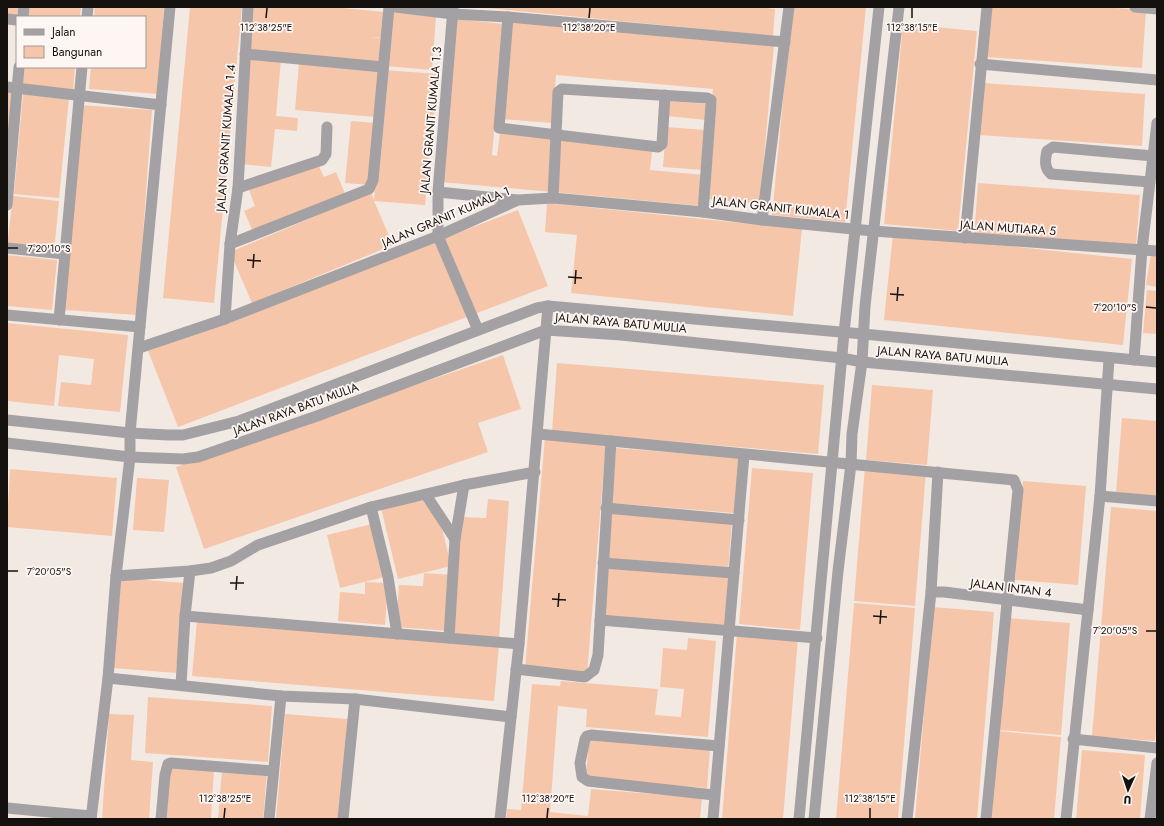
<svg xmlns="http://www.w3.org/2000/svg" width="1164" height="826" font-family="Jost,sans-serif">
<rect width="100%" height="100%" fill="#f3e9e3"/>
<g fill="#f6c6aa">
<polygon points="7,7 21,7 17,17 7,18"/>
<polygon points="29,7 81,7 80,17 28,17"/>
<polygon points="95,7 164,7 158,94 89,89 91,67 145,67 145,17 94,17"/>
<polygon points="190,7 242,7 214,303 163,298"/>
<polygon points="252,7 332,7 385,12 384,38 370,37 383,39 381,65 247,53"/>
<polygon points="476,7 757,7 775,9 773,36"/>
<polygon points="792,7 866,7 845,222 772,215"/>
<polygon points="990,7 1100,7 1146,10 1142,68 986,57"/>
<polygon points="390,12 436,17 432,70 385,66"/>
<polygon points="456,19 504,24 492,155 497,156 500,132 555,137 552,192 441,182"/>
<polygon points="511,21 774,45 760,204 708,199 717,101 712,100 713,89 556,75 552,123 502,119"/>
<polygon points="903,24 977,31 958,231 884,224"/>
<polygon points="250,56 281,59 276,116 298,118 297,131 275,129 271,167 241,164"/>
<polygon points="299,63 380,70 376,117 295,110"/>
<polygon points="23,67 75,67 73,91 21,86"/>
<polygon points="385,70 437,74 425,205 374,201 393,245 252,303 230,252 371,193 374,200"/>
<polygon points="983,83 1145,94 1142,146 979,135"/>
<polygon points="7,89 15,90 11,137 7,137"/>
<polygon points="23,94 69,98 59,198 14,194"/>
<polygon points="668,101 708,104 707,120 667,116"/>
<polygon points="80,105 152,110 137,315 65,310"/>
<polygon points="351,121 376,123 370,185 345,183"/>
<polygon points="666,127 706,130 703,170 663,167"/>
<polygon points="559,137 652,151 650,170 704,175 701,206 554,192"/>
<polygon points="318,164 324,177 336,172 346,196 254,234 244,211 255,206 249,190"/>
<polygon points="978,183 1140,195 1136,247 974,236"/>
<polygon points="13,196 59,201 54,251 7,246"/>
<polygon points="547,203 802,229 793,316 571,293 577,235 545,232"/>
<polygon points="518,210 548,286 178,427 148,351"/>
<polygon points="893,234 1132,259 1123,345 884,320"/>
<polygon points="1151,253 1157,254 1157,287 1146,285"/>
<polygon points="7,255 57,260 52,310 7,306"/>
<polygon points="1147,290 1157,291 1157,334 1143,333"/>
<polygon points="7,323 128,335 120,412 58,406 61,382 91,385 94,359 59,355 54,406 7,401"/>
<polygon points="503,355 521,409 478,423 488,452 204,549 176,467"/>
<polygon points="557,363 824,385 818,454 552,431"/>
<polygon points="872,385 933,390 927,465 866,460"/>
<polygon points="1122,418 1157,421 1157,496 1116,492"/>
<polygon points="545,437 606,442 587,674 525,668"/>
<polygon points="616,448 739,458 734,513 612,503"/>
<polygon points="865,466 926,472 915,606 854,601"/>
<polygon points="752,468 813,473 800,630 739,624"/>
<polygon points="10,469 117,478 112,536 7,527"/>
<polygon points="137,478 169,480 164,532 133,530"/>
<polygon points="1023,481 1086,486 1078,585 1015,580"/>
<polygon points="488,499 509,501 499,639 452,635 461,517 486,518"/>
<polygon points="423,501 442,528 451,566 398,579 381,508 406,502"/>
<polygon points="1111,507 1157,511 1157,720 1155,741 1092,736"/>
<polygon points="609,511 732,521 728,571 605,561"/>
<polygon points="372,524 384,577 340,588 327,535"/>
<polygon points="607,565 729,574 724,628 602,618"/>
<polygon points="424,573 453,575 449,631 396,627 399,585 423,586"/>
<polygon points="121,578 184,583 176,673 113,668"/>
<polygon points="365,582 388,583 385,625 338,621 340,592 365,594"/>
<polygon points="854,603 915,608 898,819 836,819"/>
<polygon points="933,607 994,612 977,819 915,819"/>
<polygon points="1008,618 1070,623 1061,735 998,730"/>
<polygon points="197,621 499,646 494,701 192,676"/>
<polygon points="737,633 798,638 783,819 722,819"/>
<polygon points="688,638 716,641 708,737 586,727 587,709 558,706 550,812 588,816 591,789 702,798 700,819 506,819 507,809 521,810 532,684 560,686 561,681 658,689 655,715 681,717 684,689 660,687 663,648 687,650"/>
<polygon points="148,697 272,706 268,762 145,753"/>
<polygon points="109,714 134,715 131,760 153,762 149,819 102,819"/>
<polygon points="285,714 348,719 340,819 276,819"/>
<polygon points="998,731 1061,737 1054,819 991,819"/>
<polygon points="589,737 710,749 707,788 586,778"/>
<polygon points="1082,750 1145,755 1140,819 1076,819"/>
<polygon points="170,765 214,769 211,819 166,819"/>
<polygon points="222,770 267,773 263,819 218,819"/>
</g>
<g fill="none" stroke-linecap="round" stroke-linejoin="round">
<g stroke="#a3a1a4" stroke-width="11">
<polyline points="395,7 453,14 508,17 785,42"/>
<polyline points="1135,7 1157,9"/>
<polyline points="453,8 438,192 438,236 478,330"/>
<polyline points="23,17 24,7"/>
<polyline points="87,17 88,7"/>
<polyline points="508,17 499,128 658,147 662,144 665,95"/>
<polyline points="7,19 17,20"/>
<polyline points="245,54 383,67"/>
<polyline points="980,64 1157,80"/>
<polyline points="7,87 161,105"/>
<path d="M1150,182L1051,174C1044,168 1045,160 1047,151L1053,147L1153,156"/>
<polyline points="238,188 322,160 326,154 327,127"/>
<polyline points="438,192 517,200"/>
<polyline points="553,198 558,92 562,89 707,98 711,100 711,104 703,212"/>
<polyline points="7,205 19,67"/>
<polyline points="762,220 789,7"/>
<polyline points="965,238 987,7"/>
<polyline points="230,244 369,189 373,180 389,7"/>
<polyline points="7,248 64,254"/>
<polyline points="7,315 140,327"/>
<polyline points="225,319 230,244 238,188 248,7"/>
<polyline points="59,320 82,67"/>
<polyline points="139,348 225,319 438,236 518,200 553,198 703,212 762,220 873,231 1157,251"/>
<polyline points="1134,360 1142,249 1157,123"/>
<polyline points="7,420 130,433 168,435 183,435 239,421 537,308 548,306 863,334 1157,362"/>
<polyline points="538,434 1014,480 1018,490 986,819"/>
<polyline points="7,443 130,457 183,459 198,457 317,416 546,330 621,335 842,358 862,362 1157,389"/>
<polyline points="426,495 455,539"/>
<polyline points="1100,496 1157,501"/>
<polyline points="371,507 388,577 397,634"/>
<polyline points="606,508 739,520"/>
<polyline points="603,563 734,573"/>
<polyline points="116,576 190,571 211,568 231,561 258,545 371,507 464,485 535,472"/>
<polyline points="931,592 944,592 1088,610"/>
<polyline points="185,616 519,644"/>
<polyline points="600,620 817,638"/>
<polyline points="449,638 455,539 464,485"/>
<polyline points="516,669 585,677 594,670 598,655 611,441"/>
<polyline points="108,678 281,696 355,699 511,717"/>
<polyline points="181,685 185,616 190,571"/>
<polyline points="1073,739 1157,748"/>
<polyline points="714,795 588,781 582,777 580,763 585,739 587,736 591,735 719,746"/>
<polyline points="7,808 91,816"/>
<polyline points="91,819 108,678 116,576 130,457 130,433 170,7"/>
<polyline points="161,819 165,775 168,764 171,763 273,771"/>
<polyline points="269,819 281,696"/>
<polyline points="343,819 355,699"/>
<polyline points="500,819 519,644 548,306"/>
<polyline points="713,819 744,455"/>
<polyline points="799,819 844,333 879,7"/>
<polyline points="814,819 838,571 851,464 852,434 862,362 865,306 899,7"/>
<polyline points="907,819 931,592 938,472"/>
<polyline points="1066,819 1100,496 1109,359"/>
<polyline points="1150,819 1157,763"/>
</g>
</g>
<path fill="none" stroke="#14110f" stroke-width="1.5" d="M266,18L267,8M589,18L590,8M912,18V8M8,248H18M247,260L261,261M253,268L254,254M568,277L582,278M575,284L576,270M890,294L904,295M897,301L898,287M1146,307L1156,308M8,571H18M230,583H244M236,590L237,576M552,599L566,600M558,607L559,593M873,616L887,617M880,624L881,610M1146,631H1156M224,818L225,808M547,818L548,808M870,818V808"/>
<g text-anchor="middle" dominant-baseline="central" stroke-width="3.5" stroke-linejoin="round" paint-order="stroke">
<g font-size="12" fill="#14110f" stroke="#fef6f2">
<text transform="translate(431 120) rotate(-85)">JALAN GRANIT KUMALA 1.3</text>
<text transform="translate(226 138) rotate(-86)">JALAN GRANIT KUMALA 1.4</text>
<text transform="translate(781 208) rotate(6)">JALAN GRANIT KUMALA 1</text>
<text transform="translate(446 217) rotate(-23)">JALAN GRANIT KUMALA 1</text>
<text transform="translate(1008 228) rotate(4)">JALAN MUTIARA 5</text>
<text transform="translate(621 323) rotate(5)">JALAN RAYA BATU MULIA</text>
<text transform="translate(943 356) rotate(5)">JALAN RAYA BATU MULIA</text>
<text transform="translate(296 409) rotate(-20)">JALAN RAYA BATU MULIA</text>
<text transform="translate(1011 588) rotate(7)">JALAN INTAN 4</text>
</g>
</g>
<g font-size="10" text-anchor="middle" fill="#14110f" stroke="#fef6f2" stroke-width="3.5" stroke-linejoin="round" paint-order="stroke">
<text x="266" y="31">112°38'25"E</text>
<text x="589" y="31">112°38'20"E</text>
<text x="912" y="31">112°38'15"E</text>
<text x="49" y="252">7°20'10"S</text>
<text x="1115" y="311">7°20'10"S</text>
<text x="49" y="575">7°20'05"S</text>
<text x="1115" y="634">7°20'05"S</text>
<text x="225" y="802">112°38'25"E</text>
<text x="548" y="802">112°38'20"E</text>
<text x="870" y="802">112°38'15"E</text>
</g>
<rect width="1164" height="826" fill="none" stroke="#14110f" stroke-width="16"/>
<rect x="16" y="16" width="130" height="52" fill="#fef6f2" stroke="#a09a97"/>
<rect x="24" y="29" width="20" height="6" fill="#a3a1a4" stroke="#a09a97"/>
<text x="52" y="36" font-size="12" fill="#14110f">Jalan</text>
<rect x="24" y="46" width="20" height="12" fill="#f6c6aa" stroke="#a09a97"/>
<text x="52" y="56" font-size="12" fill="#14110f">Bangunan</text>
<g transform="translate(1128 790) rotate(183)" stroke="#fef6f2" stroke-width="3" paint-order="stroke">
<path d="M0-3L7 15L0 10L-7 15Z" fill="#14110f"/>
<text y="-6" font-size="11" font-weight="bold" text-anchor="middle" fill="#14110f">U</text>
</g>
</svg>
